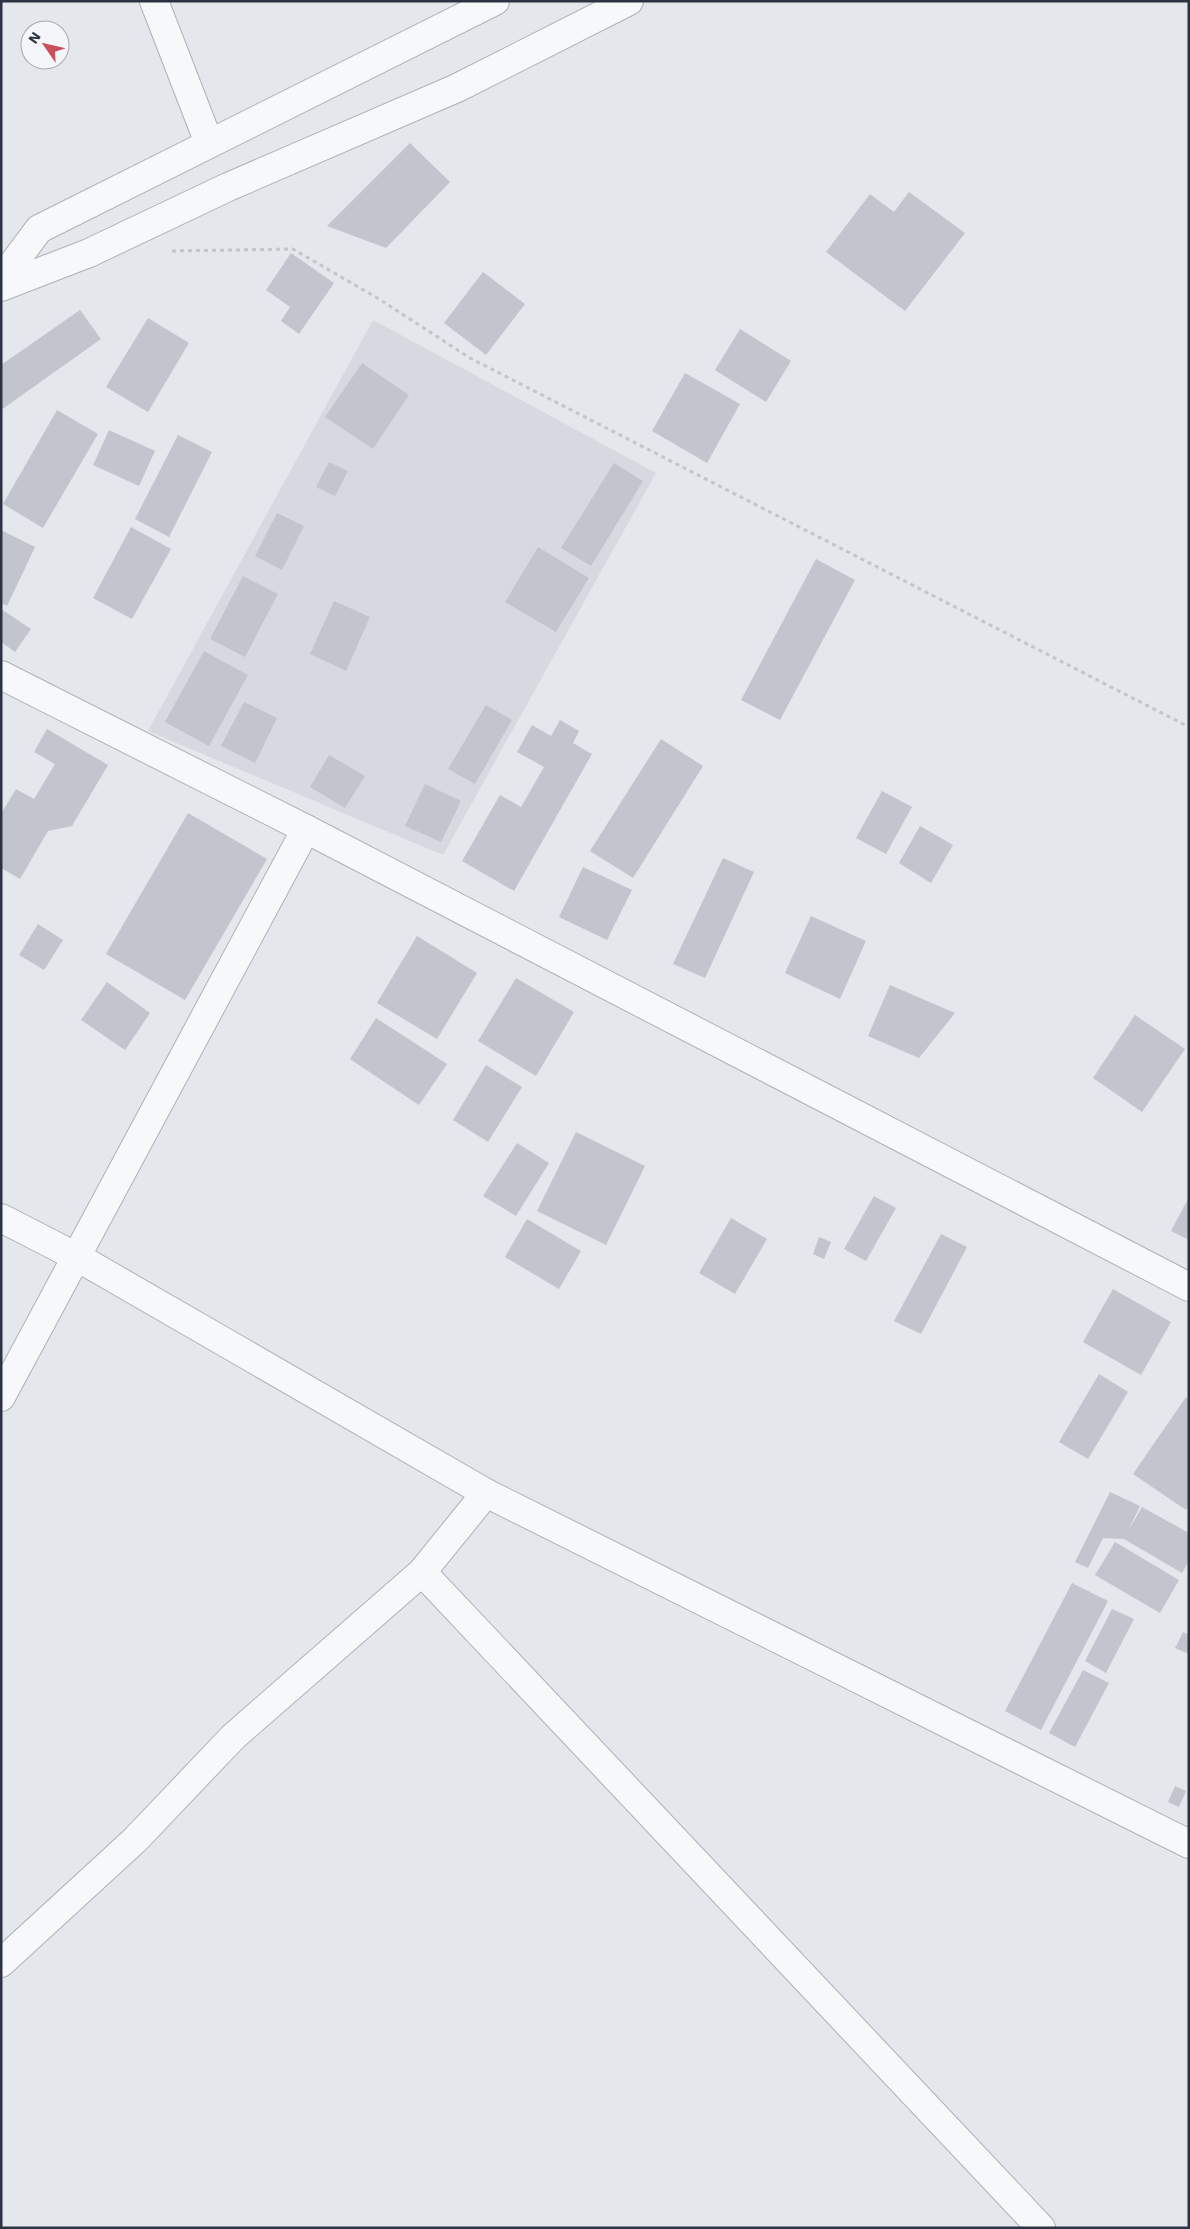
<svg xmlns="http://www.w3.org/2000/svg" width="1190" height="2229" font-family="'Work Sans',sans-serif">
<rect width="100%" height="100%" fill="#e4e7eb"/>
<polygon fill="#d6d9e0" points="373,320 656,473 443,855 148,731"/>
<g fill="#c2c5ce">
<polygon points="410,143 450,182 386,248 327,226"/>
<polygon points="909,192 965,233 905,311 826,252 870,194 894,212"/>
<polygon points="291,253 334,283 299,334 281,321 290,307 266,290"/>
<polygon points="483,272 525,304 486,355 444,323"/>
<polygon points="80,310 101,339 1,410 1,365"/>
<polygon points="148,318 189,343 148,412 106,387"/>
<polygon points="740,329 791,361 766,402 715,370"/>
<polygon points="362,363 409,395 373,449 325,417"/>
<polygon points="685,373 740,404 707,463 652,431"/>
<polygon points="57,410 98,434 43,528 3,504"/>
<polygon points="109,430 155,451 139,486 93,465"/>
<polygon points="178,435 212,452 169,537 135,519"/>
<polygon points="329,462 348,471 335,496 316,487"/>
<polygon points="614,463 643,481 591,566 561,548"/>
<polygon points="277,513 304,526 282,570 255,556"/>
<polygon points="131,527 171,549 132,619 93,598"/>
<polygon points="1,530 35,547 7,606 1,603"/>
<polygon points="538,547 589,578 556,632 505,602"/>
<polygon points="816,559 855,580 780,720 741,700"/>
<polygon points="243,576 278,594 245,657 210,639"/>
<polygon points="334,601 370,617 346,671 310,654"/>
<polygon points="1,609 31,629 15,652 1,642"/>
<polygon points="204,651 248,675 209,746 165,722"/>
<polygon points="244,702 277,718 255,763 221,746"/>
<polygon points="486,705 512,720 475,784 448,769"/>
<polygon points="560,720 579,731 573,743 592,754 514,891 462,861 500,795 521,807 544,767 517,752 532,725 551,736"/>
<polygon points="47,729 108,765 72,826 48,831 20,879 1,868 1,814 16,789 34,799 55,764 34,752"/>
<polygon points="661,739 703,766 633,878 590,851"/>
<polygon points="329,755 365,776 345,808 310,787"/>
<polygon points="425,784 461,801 441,842 405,826"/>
<polygon points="882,791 912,807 886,854 856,838"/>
<polygon points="188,813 267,859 185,1000 106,954"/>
<polygon points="920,826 953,845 931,883 899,863"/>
<polygon points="723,858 754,872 705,978 673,964"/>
<polygon points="583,867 632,890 607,940 559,917"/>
<polygon points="811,916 866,941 840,999 785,973"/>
<polygon points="38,924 63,940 44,970 19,955"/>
<polygon points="417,936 477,973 437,1039 377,1003"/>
<polygon points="516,978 574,1012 536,1076 478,1041"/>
<polygon points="107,982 150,1013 125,1050 81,1020"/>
<polygon points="890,985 955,1013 919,1058 868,1036"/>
<polygon points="1135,1015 1185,1049 1142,1112 1093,1078"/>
<polygon points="376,1018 447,1064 419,1105 350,1059"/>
<polygon points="486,1065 522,1087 488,1142 453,1120"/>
<polygon points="576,1132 645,1166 606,1245 537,1211"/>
<polygon points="517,1143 549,1163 516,1216 483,1196"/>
<polygon points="874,1196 896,1208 866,1261 844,1249"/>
<polygon points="1189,1197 1189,1240 1171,1231"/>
<polygon points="731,1218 767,1239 735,1294 699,1273"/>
<polygon points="527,1219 581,1251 559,1289 505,1257"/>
<polygon points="941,1234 967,1247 921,1334 894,1321"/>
<polygon points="819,1237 831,1242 824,1259 813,1254"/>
<polygon points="1113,1289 1171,1322 1141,1375 1083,1342"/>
<polygon points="1099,1374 1128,1392 1088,1459 1059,1442"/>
<polygon points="1186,1397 1189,1399 1189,1506 1186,1510 1133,1474"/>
<polygon points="1110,1492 1140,1506 1128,1531 1142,1507 1189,1533 1189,1561 1182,1573 1124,1539 1103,1538 1088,1568 1075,1562"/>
<polygon points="1115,1542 1179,1580 1160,1613 1095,1575"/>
<polygon points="1072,1583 1108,1601 1041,1730 1005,1711"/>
<polygon points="1112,1609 1134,1619 1106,1673 1085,1661"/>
<polygon points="1183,1632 1189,1635 1189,1654 1175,1648"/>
<polygon points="1083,1670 1109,1683 1075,1747 1049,1733"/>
<polygon points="1175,1786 1186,1791 1179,1807 1168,1802"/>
</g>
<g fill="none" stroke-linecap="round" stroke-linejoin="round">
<defs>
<g id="minor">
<polyline points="154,1 209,143"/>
<polyline points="1,280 39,229 495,1"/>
<polyline points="1,1218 77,1257 486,1493 1189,1844"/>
<polyline points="422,1572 1041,2228"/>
<polyline points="1,1963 135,1840 233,1737 422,1572 486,1493"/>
</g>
<g id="tertiary">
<polyline points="1,287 89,253 228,187 457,88 629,1"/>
<polyline points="1,675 306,829 1189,1287"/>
<polyline points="1,1397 306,829"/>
</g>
</defs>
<use href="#minor" stroke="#adb1b9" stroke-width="30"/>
<use href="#tertiary" stroke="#adb1b9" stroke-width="30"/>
<polyline stroke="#c2c5ca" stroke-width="3" stroke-dasharray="4 4" stroke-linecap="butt" points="172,251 293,249 379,299 470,358 1189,727"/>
<use href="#minor" stroke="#f7f8fa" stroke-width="28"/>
<use href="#tertiary" stroke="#f7f8fa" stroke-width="28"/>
</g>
<rect width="1190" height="2229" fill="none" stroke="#2c3343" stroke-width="5"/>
<g transform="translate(45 45) rotate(304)"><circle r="24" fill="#f4f6f9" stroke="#a4a8b0"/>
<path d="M0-4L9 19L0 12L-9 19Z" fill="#c9505a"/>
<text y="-8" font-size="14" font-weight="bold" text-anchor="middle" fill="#2c3343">N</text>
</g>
</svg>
